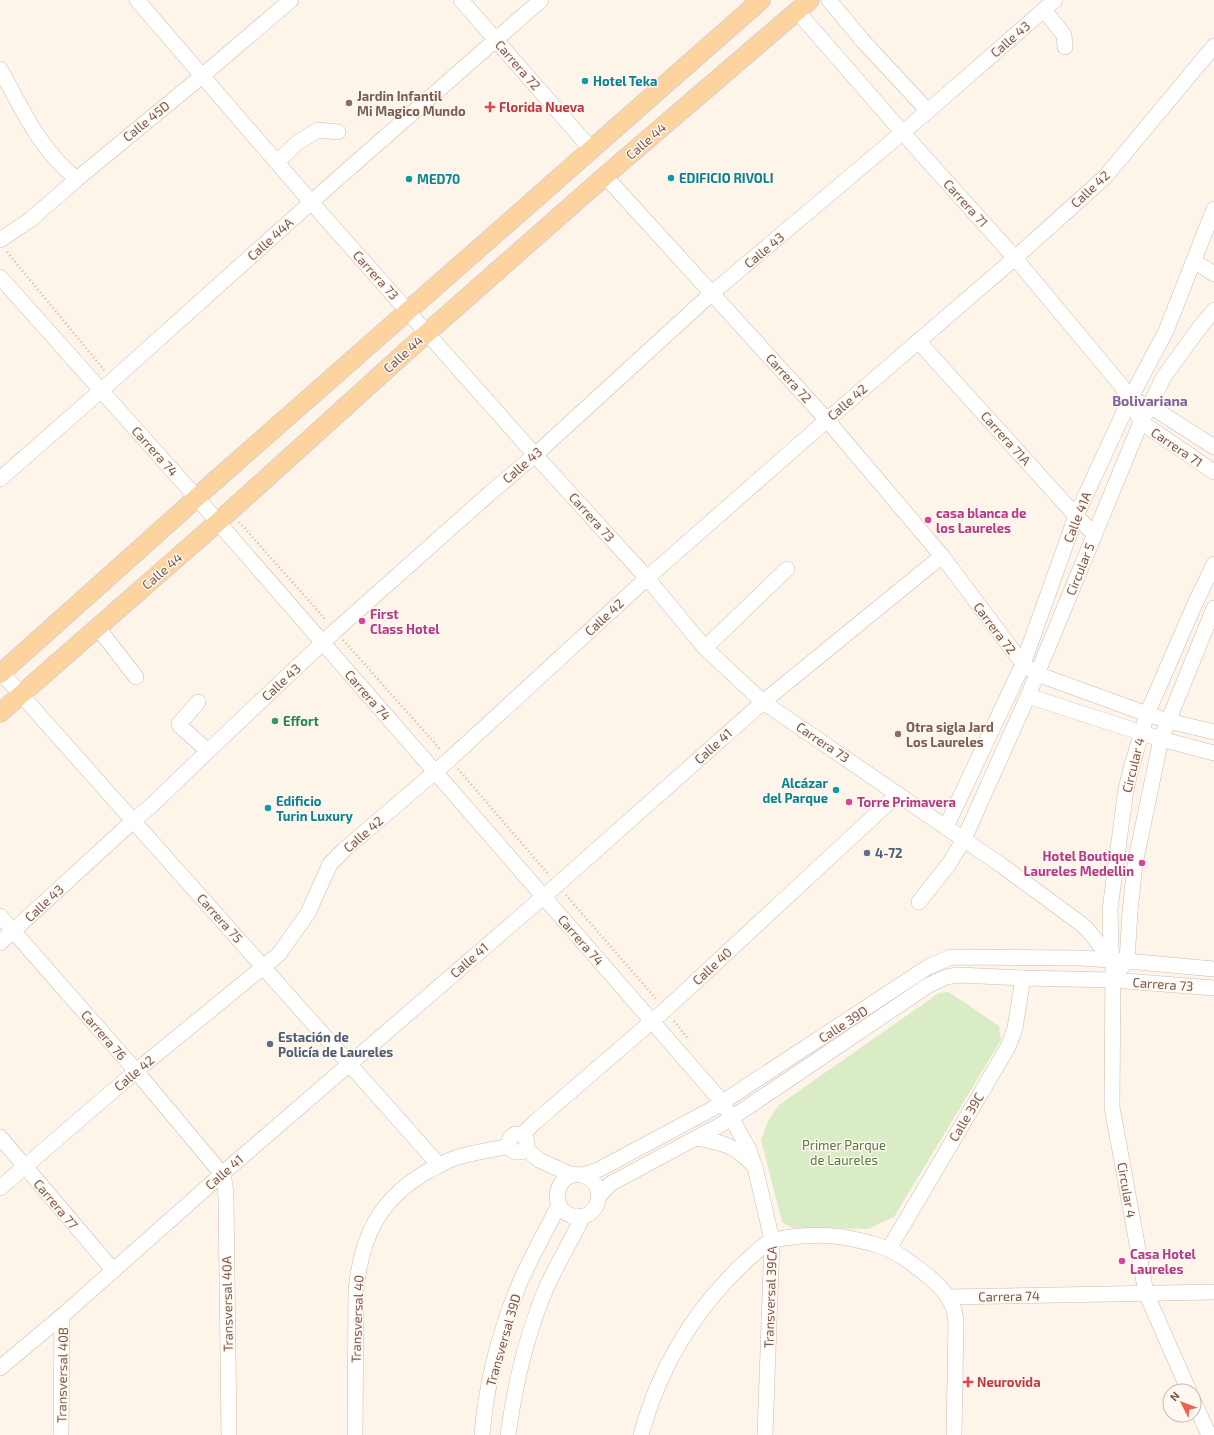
<svg xmlns="http://www.w3.org/2000/svg" width="1214" height="1435" font-family="'Exo 2',sans-serif">
<rect width="100%" height="100%" fill="#fdf4ea"/>
<polygon fill="#d9ecc6" points="949,992 999,1026 1001,1040 894,1217 868,1229 792,1228 782,1222 761,1140 768,1121 779,1105 939,993"/>
<g fill="none" stroke-linecap="round" stroke-linejoin="round">
<defs>
<g id="minor">
<polyline points="137,0 311,202 535,455 647,578 705,648 763,702 1001,865 1080,923 1086,928 1113,961"/>
<polyline points="461,0 591,149"/>
<polyline points="829,0 862,40 928,111"/>
<polyline points="1044,10 1064,35 1065,47"/>
<polyline points="797,11 902,132 1015,258 1120,384 1130,399 1141,422 1214,472"/>
<path d="M0,69C22,108 40,151 77,179"/>
<polyline points="277,162 297,143 318,130 338,132"/>
<polyline points="605,176 827,420 942,556 1023,664 1037,674 1147,714 1168,721 1214,732"/>
<polyline points="0,240 30,220 77,179 202,76 291,0"/>
<polyline points="1194,261 1214,274"/>
<polyline points="0,277 197,498 723,1103 748,1148 755,1167 772,1240 765,1435"/>
<polyline points="918,341 1076,516 1094,534"/>
<polyline points="1140,403 1150,406 1214,447"/>
<polyline points="0,479 113,380 327,188 541,0"/>
<polyline points="98,628 136,677"/>
<polyline points="705,648 787,569"/>
<polyline points="0,671 439,1165"/>
<polyline points="1028,696 1161,739 1214,753"/>
<polyline points="198,702 179,724 180,726 208,751"/>
<polyline points="946,827 1023,664 1076,516 1130,399 1166,331 1214,209"/>
<polyline points="919,902 949,864 964,839 1028,696 1141,422 1150,406 1163,378 1200,327 1214,310"/>
<polyline points="0,916 136,1071 222,1174 225,1184 226,1198 229,1435"/>
<polyline points="0,943 133,821 152,805 208,751 335,631 489,494 535,455 712,293 928,111 1055,0"/>
<polyline points="1121,968 1127,961 1130,911 1135,864 1161,739 1214,608"/>
<circle cx="518" cy="1143" r="9"/>
<polyline points="522,1135 534,1123 665,1010 898,794"/>
<polyline points="0,1137 113,1270"/>
<path d="M697,1138C720,1142 735,1145 752,1164"/>
<polyline points="525,1148 539,1160 572,1175"/>
<path d="M582,1175C613,1185 596,1226 570,1215C564,1213 560,1208 558,1202C555,1191 561,1178 573,1175C576,1174 579,1175 582,1175C588,1174 594,1171 600,1169L712,1109L928,967L951,957L1081,958L1127,961L1214,969"/>
<polyline points="0,1188 136,1071 279,954 308,913 330,864 344,850 450,759 647,578 827,420 1015,258 1105,177 1214,46"/>
<polyline points="600,1195 610,1184 722,1124 742,1111 927,986 946,977 958,975 1023,978 1112,980 1214,988"/>
<polyline points="889,1249 1008,1047 1015,1028 1023,978"/>
<polyline points="948,1297 1214,1292"/>
<polyline points="0,1368 62,1316 222,1174 557,885 763,702 942,556"/>
<polyline points="1189,1391 1146,1293 1112,1107 1113,961 1111,949 1110,909 1126,789 1132,765 1147,714 1194,606 1214,564"/>
<polyline points="1194,1402 1209,1435"/>
<polyline points="61,1435 62,1316"/>
<path d="M355,1435L356,1291C361,1237 379,1199 428,1171C437,1167 446,1161 455,1158C473,1152 492,1150 509,1146"/>
<path d="M482,1435C486,1384 499,1334 518,1287C530,1259 545,1232 559,1205"/>
<path d="M508,1435C515,1383 527,1332 548,1284C559,1261 572,1239 583,1216"/>
<path d="M641,1435C659,1368 694,1310 744,1263C751,1257 764,1243 773,1240C776,1239 781,1239 785,1238C804,1235 823,1234 842,1237C865,1241 888,1246 907,1260C923,1272 944,1286 952,1305C955,1310 955,1316 956,1322L954,1435"/>
</g>
<g id="major">
<polyline points="0,674 181,512 208,487 761,0"/>
<polyline points="0,713 218,522 428,332 605,176 810,0"/>
</g>
</defs>
<use href="#minor" stroke="#d1baae" stroke-width="16"/>
<use href="#major" stroke="#dad0cd" stroke-width="20"/>
<g stroke="#dab3a2" stroke-width="2.5" stroke-dasharray="1 3" stroke-linecap="butt">
<polyline points="7,252 104,370"/>
<polyline points="239,522 326,620"/>
<polyline points="343,640 440,749"/>
<polyline points="458,769 548,874"/>
<polyline points="566,895 657,1000"/>
<polyline points="674,1021 689,1040"/>
</g>
<use href="#minor" stroke="#fff" stroke-width="15"/>
<use href="#major" stroke="#fdd3a0" stroke-width="18"/>
</g>
<g fill="#0f9aa8" stroke="#fff8f1" stroke-width="1.5">
<circle cx="585" cy="81" r="4"/>
<circle cx="671" cy="178" r="4"/>
<circle cx="409" cy="179" r="4"/>
<circle cx="836" cy="790" r="4"/>
<circle cx="268" cy="808" r="4"/>
</g>
<g fill="#8d6e63" stroke="#fff8f1" stroke-width="1.5">
<circle cx="349" cy="103" r="4"/>
<circle cx="898" cy="734" r="4"/>
</g>
<g fill="#e0444e" stroke="#fff8f1" stroke-width="1.5">
<path d="M488 101h4v4h4v4h-4v4h-4v-4h-4v-4h4z"/>
<path d="M966 1376h4v4h4v4h-4v4h-4v-4h-4v-4h4z"/>
</g>
<g fill="#d1479c" stroke="#fff8f1" stroke-width="1.5">
<circle cx="928" cy="520" r="4"/>
<circle cx="362" cy="621" r="4"/>
<circle cx="849" cy="802" r="4"/>
<circle cx="1142" cy="863" r="4"/>
<circle cx="1122" cy="1261" r="4"/>
</g>
<circle fill="#2e9e5b" stroke="#fff8f1" stroke-width="1.5" cx="275" cy="721" r="4"/>
<g fill="#5c6f8a" stroke="#fff8f1" stroke-width="1.5">
<circle cx="867" cy="853" r="4"/>
<circle cx="270" cy="1044" r="4"/>
</g>
<g text-anchor="middle" dominant-baseline="central" stroke-width="3" stroke-linejoin="round" paint-order="stroke">
<g font-size="13" fill="#7a584b" stroke="#fff8f1">
<text transform="translate(1010 39) rotate(-41)">Calle 43</text>
<text transform="translate(518 65) rotate(49)">Carrera 72</text>
<text transform="translate(146 121) rotate(-39)">Calle 45D</text>
<text transform="translate(646 141) rotate(-41)">Calle 44</text>
<text transform="translate(1090 189) rotate(-43)">Calle 42</text>
<text transform="translate(966 203) rotate(48)">Carrera 71</text>
<text transform="translate(270 239) rotate(-42)">Calle 44A</text>
<text transform="translate(764 250) rotate(-40)">Calle 43</text>
<text transform="translate(376 275) rotate(48)">Carrera 73</text>
<text transform="translate(403 354) rotate(-42)">Calle 44</text>
<text transform="translate(789 378) rotate(48)">Carrera 72</text>
<text transform="translate(847 402) rotate(-41)">Calle 42</text>
<text transform="translate(1006 438) rotate(48)">Carrera 71A</text>
<text transform="translate(1177 447) rotate(34)">Carrera 71</text>
<text transform="translate(155 451) rotate(48)">Carrera 74</text>
<text transform="translate(522 465) rotate(-41)">Calle 43</text>
<text transform="translate(592 517) rotate(48)">Carrera 73</text>
<text transform="translate(1077 517) rotate(-68)">Calle 41A</text>
<text transform="translate(1080 569) rotate(-68)">Circular 5</text>
<text transform="translate(162 571) rotate(-41)">Calle 44</text>
<text transform="translate(604 617) rotate(-43)">Calle 42</text>
<text transform="translate(995 628) rotate(53)">Carrera 72</text>
<text transform="translate(281 682) rotate(-43)">Calle 43</text>
<text transform="translate(368 695) rotate(49)">Carrera 74</text>
<text transform="translate(823 742) rotate(34)">Carrera 73</text>
<text transform="translate(713 746) rotate(-42)">Calle 41</text>
<text transform="translate(1133 765) rotate(-76)">Circular 4</text>
<text transform="translate(363 834) rotate(-41)">Calle 42</text>
<text transform="translate(44 903) rotate(-43)">Calle 43</text>
<text transform="translate(220 918) rotate(48)">Carrera 75</text>
<text transform="translate(581 940) rotate(49)">Carrera 74</text>
<text transform="translate(469 960) rotate(-41)">Calle 41</text>
<text transform="translate(712 966) rotate(-43)">Calle 40</text>
<text transform="translate(1163 984) rotate(4)">Carrera 73</text>
<text transform="translate(843 1024) rotate(-33)">Calle 39D</text>
<text transform="translate(104 1035) rotate(49)">Carrera 76</text>
<text transform="translate(134 1073) rotate(-40)">Calle 42</text>
<text transform="translate(966 1117) rotate(-59)">Calle 39C</text>
<text transform="translate(224 1172) rotate(-41)">Calle 41</text>
<text transform="translate(1127 1190) rotate(80)">Circular 4</text>
<text transform="translate(56 1204) rotate(50)">Carrera 77</text>
<text transform="translate(1009 1296) rotate(-1)">Carrera 74</text>
<text transform="translate(770 1297) rotate(-88)">Transversal 39CA</text>
<text transform="translate(227 1304) rotate(-91)">Transversal 40A</text>
<text transform="translate(357 1319) rotate(-88)">Transversal 40</text>
<text transform="translate(503 1340) rotate(-74)">Transversal 39D</text>
<text transform="translate(62 1375) rotate(-89)">Transversal 40B</text>
</g>
<g font-size="13" font-weight="bold" fill="#0d838f" stroke="#fff8f1" text-anchor="start">
<text x="593" y="81">Hotel Teka</text>
<text x="679" y="178">EDIFICIO RIVOLI</text>
<text x="417" y="179">MED70</text>
<text x="828" y="783" text-anchor="end">Alcázar<tspan x="828" dy="15">del Parque</tspan></text>
<text x="276" y="801">Edificio<tspan x="276" dy="15">Turin Luxury</tspan></text>
</g>
<g font-size="13" font-weight="bold" fill="#785e54" stroke="#fff8f1" text-anchor="start">
<text x="357" y="96">Jardin Infantil<tspan x="357" dy="15">Mi Magico Mundo</tspan></text>
<text x="906" y="727">Otra sigla Jard<tspan x="906" dy="15">Los Laureles</tspan></text>
</g>
<g font-size="13" font-weight="bold" fill="#be3a42" stroke="#fff8f1" text-anchor="start">
<text x="499" y="107">Florida Nueva</text>
<text x="977" y="1382">Neurovida</text>
</g>
<g font-size="13" font-weight="bold" fill="#b23c85" stroke="#fff8f1" text-anchor="start">
<text x="936" y="513">casa blanca de<tspan x="936" dy="15">los Laureles</tspan></text>
<text x="370" y="614">First<tspan x="370" dy="15">Class Hotel</tspan></text>
<text x="857" y="802">Torre Primavera</text>
<text x="1134" y="856" text-anchor="end">Hotel Boutique<tspan x="1134" dy="15">Laureles Medellin</tspan></text>
<text x="1130" y="1254">Casa Hotel<tspan x="1130" dy="15">Laureles</tspan></text>
</g>
<g font-size="13" font-weight="bold" fill="#27864d" stroke="#fff8f1" text-anchor="start">
<text x="283" y="721">Effort</text>
</g>
<g font-size="13" font-weight="bold" fill="#4e5e75" stroke="#fff8f1" text-anchor="start">
<text x="875" y="853">4-72</text>
<text x="278" y="1037">Estación de<tspan x="278" dy="15">Policía de Laureles</tspan></text>
</g>
<g font-size="13" fill="#557a3f" stroke="#fff8f1">
<text x="844" y="1145">Primer Parque<tspan x="844" dy="15">de Laureles</tspan></text>
</g>
<g font-size="14" font-weight="bold" fill="#806396" stroke="#fff8f1">
<text x="1150" y="400">Bolivariana</text>
</g>
</g>
<g transform="translate(1182 1403) rotate(312)"><circle r="19" fill="#fff8f1" stroke="#cab8af"/>
<path d="M0-3L7 15L0 10L-7 15Z" fill="#eb614b"/>
<text y="-6" font-size="11" font-weight="bold" text-anchor="middle" fill="#7a584b">N</text>
</g>
</svg>
